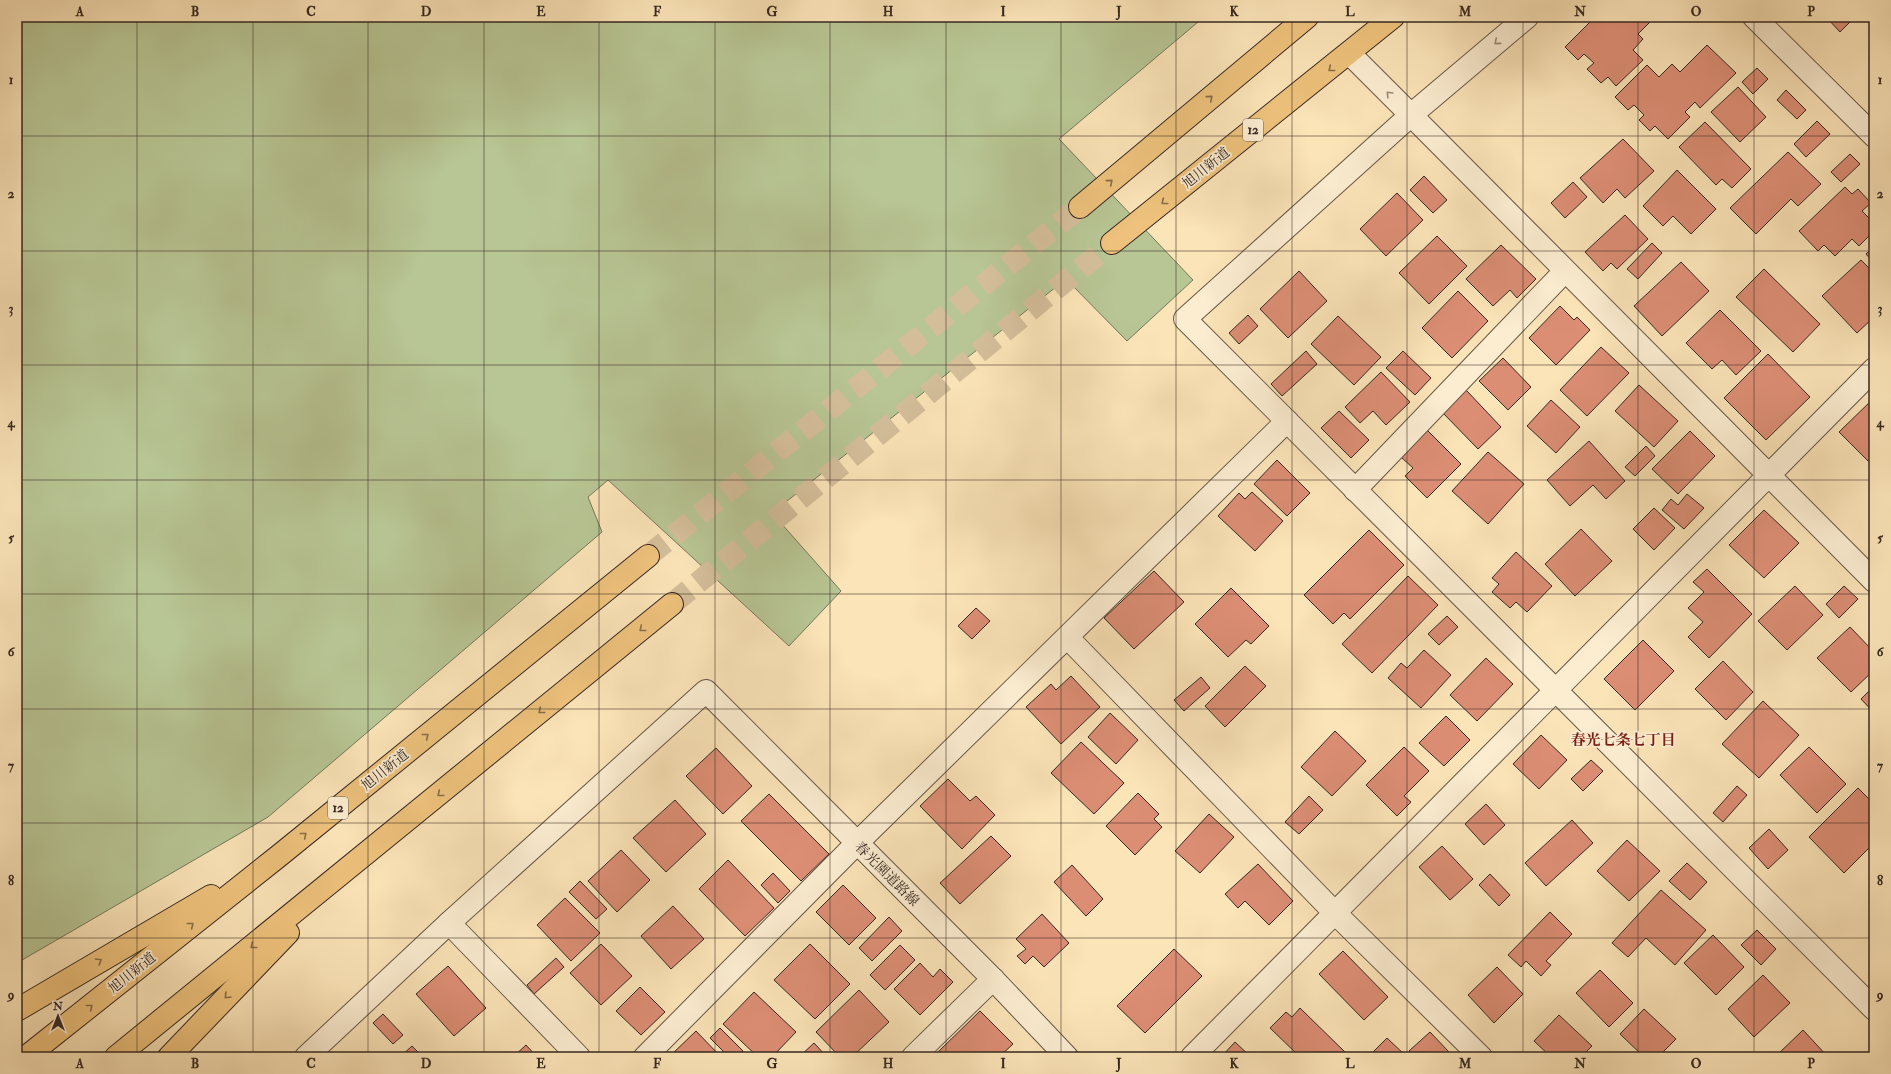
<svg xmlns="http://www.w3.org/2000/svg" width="1891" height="1074" font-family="'IM FELL Double Pica','Noto Serif JP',serif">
<rect width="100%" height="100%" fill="#fbe4b8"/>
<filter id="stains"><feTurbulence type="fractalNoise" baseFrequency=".005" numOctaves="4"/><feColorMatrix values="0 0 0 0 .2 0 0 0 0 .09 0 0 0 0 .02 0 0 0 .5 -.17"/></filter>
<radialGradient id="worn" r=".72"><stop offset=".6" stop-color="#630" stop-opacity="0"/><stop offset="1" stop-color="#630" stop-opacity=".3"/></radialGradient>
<polygon fill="#b8c594" stroke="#77765a" points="17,17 1204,17 1059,139 1193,280 1127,341 1066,279 772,513 841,591 789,646 608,480 588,497 602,532 268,817 17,963"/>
<g fill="#dc8e75" stroke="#362821">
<polygon points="1595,17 1655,17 1638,34 1643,39 1633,50 1643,60 1616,86 1608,77 1601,83 1587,69 1594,63 1584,54 1578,60 1565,47"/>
<polygon points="1826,17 1855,17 1840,32"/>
<polygon points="1707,45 1736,73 1700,108 1695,102 1685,112 1690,117 1668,139 1655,126 1650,131 1639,120 1644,115 1634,105 1628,110 1615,97 1647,65 1659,77 1672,64 1680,72"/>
<polygon points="1757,68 1768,79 1753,94 1742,82"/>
<polygon points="1738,87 1766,117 1740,142 1711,112"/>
<polygon points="1786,90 1806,110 1797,119 1777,100"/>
<polygon points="1817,121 1830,134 1806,157 1794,144"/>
<polygon points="1705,122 1751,169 1732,188 1722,179 1716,185 1679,147"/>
<polygon points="1623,139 1654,171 1625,198 1617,189 1603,203 1580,178"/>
<polygon points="1788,152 1821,184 1798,206 1791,199 1756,234 1730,208"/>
<polygon points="1850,154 1860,164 1841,182 1831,172"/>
<polygon points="1677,170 1716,209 1691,234 1673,216 1663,226 1643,206"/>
<polygon points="1424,176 1447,200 1433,213 1410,190"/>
<polygon points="1573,182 1587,197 1565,218 1551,203"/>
<polygon points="1845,187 1852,194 1858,189 1871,203 1862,211 1874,223 1874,231 1859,246 1852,239 1835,256 1824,245 1818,251 1799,231"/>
<polygon points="1397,193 1423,220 1386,256 1360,229"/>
<polygon points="1625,215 1648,239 1617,269 1611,263 1603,271 1585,252"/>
<polygon points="1437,236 1467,266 1429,304 1399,273"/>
<polygon points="1652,243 1662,253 1638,279 1627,269"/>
<polygon points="1501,245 1536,279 1517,298 1510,290 1493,306 1466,279"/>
<polygon points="1874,246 1874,263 1866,254"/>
<polygon points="1861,260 1874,273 1874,317 1857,333 1822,296"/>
<polygon points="1681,262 1709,291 1662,336 1634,306"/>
<polygon points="1764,269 1820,324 1793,352 1736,297"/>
<polygon points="1299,271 1327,301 1288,338 1260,309"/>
<polygon points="1458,291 1488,321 1452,358 1422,328"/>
<polygon points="1560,306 1574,320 1577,317 1590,330 1556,365 1529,338"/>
<polygon points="1720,310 1761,351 1736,375 1722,360 1712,369 1686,343"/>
<polygon points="1248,315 1258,326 1239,344 1229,333"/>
<polygon points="1338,316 1381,357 1354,385 1311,344"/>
<polygon points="1601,347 1629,373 1587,416 1560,390"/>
<polygon points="1306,351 1317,364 1282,396 1271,384"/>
<polygon points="1403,351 1431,378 1415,395 1386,368"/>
<polygon points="1768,354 1810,397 1766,440 1724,398"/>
<polygon points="1503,358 1531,387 1508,410 1479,381"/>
<polygon points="1381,372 1410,402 1386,425 1373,411 1360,423 1345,407"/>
<polygon points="1639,385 1678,421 1654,447 1615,411"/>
<polygon points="1466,390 1501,427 1478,449 1442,412"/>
<polygon points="1874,398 1874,467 1839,432"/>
<polygon points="1551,400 1580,427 1556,453 1527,426"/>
<polygon points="1339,411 1369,440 1351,458 1321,428"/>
<polygon points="1427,430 1461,464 1427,498 1405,476 1413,468 1401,457"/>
<polygon points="1690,431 1715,456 1678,494 1652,469"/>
<polygon points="1589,441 1625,481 1606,499 1593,485 1570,506 1547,480"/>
<polygon points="1646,446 1655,456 1635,476 1625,467"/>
<polygon points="1488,452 1524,484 1488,524 1452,491"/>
<polygon points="1277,460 1310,493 1287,516 1254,484"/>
<polygon points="1252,492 1283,521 1255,551 1218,516 1239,493 1245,499"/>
<polygon points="1687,494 1704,508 1684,529 1662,510 1671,499 1678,505"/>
<polygon points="1654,508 1675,528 1654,550 1633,529"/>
<polygon points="1764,510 1799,543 1764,578 1729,545"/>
<polygon points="1581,529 1612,561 1575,596 1545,564"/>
<polygon points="1369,530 1404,565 1350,619 1344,613 1333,624 1304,595"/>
<polygon points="1516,552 1552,586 1527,612 1516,602 1510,608 1492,592 1499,584 1492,578"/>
<polygon points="1707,569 1752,614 1709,658 1688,637 1703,622 1688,608 1704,592 1693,582"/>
<polygon points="1154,571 1184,602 1134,649 1104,618"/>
<polygon points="1408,576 1438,605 1372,673 1342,644"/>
<polygon points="1795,586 1823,615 1787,650 1758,621"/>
<polygon points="1844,586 1858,599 1839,618 1826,604"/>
<polygon points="1231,588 1269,626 1251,644 1246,640 1228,657 1195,624"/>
<polygon points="976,608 990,621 972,639 958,626"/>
<polygon points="1447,616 1458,627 1439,645 1428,634"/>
<polygon points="1850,627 1874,652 1874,670 1851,692 1817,658"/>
<polygon points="1643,640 1674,671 1635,710 1604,679"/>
<polygon points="1424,650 1451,675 1421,708 1388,678 1401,663 1407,668"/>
<polygon points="1486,658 1513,684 1477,721 1450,695"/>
<polygon points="1723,661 1753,692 1726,720 1695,689"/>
<polygon points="1245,666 1266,686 1225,727 1205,706"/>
<polygon points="1071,676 1100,707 1061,744 1026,707 1051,684 1056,690"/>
<polygon points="1201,677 1210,688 1184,711 1174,700"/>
<polygon points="1874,686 1874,713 1861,699"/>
<polygon points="1763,701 1799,735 1759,778 1722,744"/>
<polygon points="1110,713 1138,740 1116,764 1088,737"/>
<polygon points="1446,716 1470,740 1444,766 1419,743"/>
<polygon points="1335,731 1366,761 1332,796 1301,767"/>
<polygon points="1541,735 1567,760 1539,789 1513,764"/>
<polygon points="1081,742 1124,783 1094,814 1051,773"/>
<polygon points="1404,747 1429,771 1404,796 1411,802 1397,816 1366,785"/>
<polygon points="1809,747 1846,784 1817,813 1780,775"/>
<polygon points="716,748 752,786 723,814 686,776"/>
<polygon points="1591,760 1603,771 1583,791 1571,779"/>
<polygon points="948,779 970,801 976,796 995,815 962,849 920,806"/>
<polygon points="1737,786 1747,795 1723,822 1713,813"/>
<polygon points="1858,788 1874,804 1874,843 1844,873 1809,837"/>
<polygon points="1138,793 1159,814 1154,819 1162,827 1135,855 1106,826"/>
<polygon points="769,794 829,854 801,881 741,821"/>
<polygon points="1309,796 1323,810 1299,834 1285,822"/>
<polygon points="675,800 706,834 666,872 633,838"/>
<polygon points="1486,804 1505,825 1484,845 1465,824"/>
<polygon points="1209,814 1234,837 1200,873 1175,851"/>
<polygon points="1572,820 1593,843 1546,886 1525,863"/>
<polygon points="1769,829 1788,850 1768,869 1749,848"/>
<polygon points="991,836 1011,856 960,904 940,883"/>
<polygon points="1627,840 1660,871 1629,901 1597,871"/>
<polygon points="1442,846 1473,879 1450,900 1419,867"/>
<polygon points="621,850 650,880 617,912 588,881"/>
<polygon points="728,860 774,908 745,936 699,889"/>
<polygon points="1687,863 1707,882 1690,900 1669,881"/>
<polygon points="1258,864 1293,901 1269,925 1245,901 1238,908 1225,894"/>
<polygon points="1072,865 1103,899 1086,916 1054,882"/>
<polygon points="773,873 790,891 778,903 761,885"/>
<polygon points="1490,874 1510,895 1499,906 1479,885"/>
<polygon points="580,881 607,909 596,919 569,892"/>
<polygon points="843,885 876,918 849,945 816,912"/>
<polygon points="1661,890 1706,930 1675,965 1646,938 1628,957 1612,943"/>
<polygon points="565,898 600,933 571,961 537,925"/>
<polygon points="673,906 704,939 671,969 641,936"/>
<polygon points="1550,912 1572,934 1546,961 1551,965 1541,976 1526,961 1521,967 1508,955"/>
<polygon points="1042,914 1069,943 1044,967 1033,956 1025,964 1017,956 1026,949 1016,939"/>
<polygon points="889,917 902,931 872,961 859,948"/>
<polygon points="1757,930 1776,949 1761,965 1741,945"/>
<polygon points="1713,935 1744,967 1716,995 1684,963"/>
<polygon points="601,944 632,976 601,1005 570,973"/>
<polygon points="810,944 850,984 815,1019 774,980"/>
<polygon points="900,945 915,960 885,990 870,975"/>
<polygon points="1174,949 1202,976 1145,1033 1117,1006"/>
<polygon points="1343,951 1388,997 1364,1020 1319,974"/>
<polygon points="556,958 564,967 534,994 527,985"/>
<polygon points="920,963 933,977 940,969 953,982 920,1015 894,989"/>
<polygon points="448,966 486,1008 454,1036 416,994"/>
<polygon points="1497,967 1523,994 1494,1023 1468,995"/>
<polygon points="1600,970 1633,1003 1609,1027 1576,993"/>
<polygon points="1763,975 1790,1003 1754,1037 1728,1009"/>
<polygon points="640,987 665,1012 641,1035 616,1011"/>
<polygon points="859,990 889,1022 852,1057 840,1057 816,1032"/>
<polygon points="754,992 796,1032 772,1057 758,1057 723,1024"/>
<polygon points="1300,1008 1349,1056 1348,1057 1300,1057 1270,1028 1286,1012 1292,1017"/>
<polygon points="1644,1009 1676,1039 1658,1057 1644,1057 1620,1034"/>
<polygon points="980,1011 1013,1044 999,1057 937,1057 935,1055"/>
<polygon points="383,1014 403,1035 393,1044 373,1023"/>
<polygon points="1559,1015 1592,1046 1581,1057 1551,1057 1534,1041"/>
<polygon points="720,1028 743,1051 736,1057 729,1057 710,1038"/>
<polygon points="1803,1030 1828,1057 1775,1057"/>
<polygon points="696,1031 721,1057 669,1057"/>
<polygon points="1430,1032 1449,1052 1444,1057 1415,1057 1409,1051"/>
<polygon points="1387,1038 1407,1057 1368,1057"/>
<polygon points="1235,1042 1251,1057 1221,1057"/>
<polygon points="814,1043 827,1057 799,1057"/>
<polygon points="526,1045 537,1057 513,1057"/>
<polygon points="412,1046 423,1057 400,1057"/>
</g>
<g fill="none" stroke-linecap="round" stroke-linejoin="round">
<g stroke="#d4be9a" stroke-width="22" stroke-dasharray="22 11" stroke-linecap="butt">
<polyline points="648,556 1080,207"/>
<polyline points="672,604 1112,243"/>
</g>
<defs>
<g id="street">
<polyline points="1754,17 1874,136"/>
<polyline points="1350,54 1411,115 1527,17"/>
<polyline points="1355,490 1565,271"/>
<polyline points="1874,581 1411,115 1185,319 1874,1009"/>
<polyline points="1068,638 1334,912 1481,1057"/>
<polyline points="449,923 579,1057"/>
<polyline points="306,1057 449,923 706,691 993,979 1067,1057"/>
<polyline points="645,1057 857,843 1287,421"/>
<polyline points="913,1057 993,979"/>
<polyline points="1192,1057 1874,369"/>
</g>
<g id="highway">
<polyline points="1080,207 1307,17"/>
<polyline points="1112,243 1393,17"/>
<polyline points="17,1010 211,896"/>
<polyline points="26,1057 280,855 648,556"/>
<polyline points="116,1057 672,604"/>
<polyline points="169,1057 288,933"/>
</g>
</defs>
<use href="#street" stroke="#675747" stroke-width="24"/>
<use href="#highway" stroke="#362821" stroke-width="24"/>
<use href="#street" stroke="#fcedd1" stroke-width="22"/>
<use href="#highway" stroke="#eec27c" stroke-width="22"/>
</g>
<defs><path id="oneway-chevron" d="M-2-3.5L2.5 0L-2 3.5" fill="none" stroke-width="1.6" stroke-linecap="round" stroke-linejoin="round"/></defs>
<g stroke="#998a79">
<use href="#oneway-chevron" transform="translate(1497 42) rotate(140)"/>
<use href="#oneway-chevron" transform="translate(1389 94) rotate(-135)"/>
</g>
<g stroke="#896d4a">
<use href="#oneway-chevron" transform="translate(1331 69) rotate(141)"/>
<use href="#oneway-chevron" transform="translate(1210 98) rotate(-40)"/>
<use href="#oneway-chevron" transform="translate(1110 182) rotate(-40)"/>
<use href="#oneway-chevron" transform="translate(1164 202) rotate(141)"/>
<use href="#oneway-chevron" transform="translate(642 629) rotate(141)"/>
<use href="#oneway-chevron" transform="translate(541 711) rotate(141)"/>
<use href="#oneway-chevron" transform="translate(426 736) rotate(-39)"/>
<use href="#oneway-chevron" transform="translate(440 794) rotate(141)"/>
<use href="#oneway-chevron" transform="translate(304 835) rotate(-39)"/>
<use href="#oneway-chevron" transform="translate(191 925) rotate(-39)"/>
<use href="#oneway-chevron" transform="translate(253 946) rotate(141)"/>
<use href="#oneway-chevron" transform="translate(99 961) rotate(-31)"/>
<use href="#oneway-chevron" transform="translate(227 996) rotate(134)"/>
<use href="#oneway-chevron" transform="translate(90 1007) rotate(-39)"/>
</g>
<path fill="none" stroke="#362821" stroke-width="1" stroke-opacity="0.55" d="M137,17V1057M253,17V1057M368,17V1057M484,17V1057M599,17V1057M715,17V1057M830,17V1057M946,17V1057M1061,17V1057M1176,17V1057M1292,17V1057M1407,17V1057M1523,17V1057M1638,17V1057M1754,17V1057M17,136H1874M17,251H1874M17,365H1874M17,480H1874M17,594H1874M17,709H1874M17,823H1874M17,938H1874"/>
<g text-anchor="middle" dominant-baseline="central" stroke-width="3.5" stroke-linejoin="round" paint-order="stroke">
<g fill="#fcedd1" stroke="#716356" stroke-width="1">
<rect x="1243" y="119" width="20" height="22" rx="3"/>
<rect x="328" y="797" width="20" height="22" rx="3"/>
</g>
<g font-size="13" font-weight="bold" fill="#362821">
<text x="1253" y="130">12</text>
<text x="338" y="808">12</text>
</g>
<g font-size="14" fill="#362821" stroke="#fcedd1">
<text transform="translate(1206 168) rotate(-39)">旭川新道</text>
<text transform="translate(385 770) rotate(-39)">旭川新道</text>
<text transform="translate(887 874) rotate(45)">春光園道路線</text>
<text transform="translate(132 973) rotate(-39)">旭川新道</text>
</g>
<g font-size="15" font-weight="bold" fill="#7a1f14" stroke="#fcedd1">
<text x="1623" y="740">春光七条七丁目</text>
</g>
</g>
<rect width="1891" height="1074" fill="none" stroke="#fbe4b8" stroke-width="44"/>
<g transform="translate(58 1016)" stroke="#fcedd1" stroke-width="3" paint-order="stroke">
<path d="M0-3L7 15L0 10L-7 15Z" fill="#362821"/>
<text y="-6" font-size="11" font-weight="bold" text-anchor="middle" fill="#362821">N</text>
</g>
<rect x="22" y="22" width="1847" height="1030" fill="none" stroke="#362821" stroke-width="1.5"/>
<g font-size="13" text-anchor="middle" font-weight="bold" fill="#362821">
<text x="80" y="16">A</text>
<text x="195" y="16">B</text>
<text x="311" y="16">C</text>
<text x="426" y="16">D</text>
<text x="541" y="16">E</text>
<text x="657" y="16">F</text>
<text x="772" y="16">G</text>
<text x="888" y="16">H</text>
<text x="1003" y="16">I</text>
<text x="1119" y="16">J</text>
<text x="1234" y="16">K</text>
<text x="1350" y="16">L</text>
<text x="1465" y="16">M</text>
<text x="1580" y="16">N</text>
<text x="1696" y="16">O</text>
<text x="1811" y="16">P</text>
<text x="11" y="84">1</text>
<text x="1880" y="84">1</text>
<text x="11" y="198">2</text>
<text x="1880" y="198">2</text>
<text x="11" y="313">3</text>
<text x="1880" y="313">3</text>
<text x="11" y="427">4</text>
<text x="1880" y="427">4</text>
<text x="11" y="542">5</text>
<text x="1880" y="542">5</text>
<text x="11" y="656">6</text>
<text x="1880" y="656">6</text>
<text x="11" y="770">7</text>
<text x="1880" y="770">7</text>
<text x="11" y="885">8</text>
<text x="1880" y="885">8</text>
<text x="11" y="999">9</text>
<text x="1880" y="999">9</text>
<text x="80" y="1068">A</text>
<text x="195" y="1068">B</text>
<text x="311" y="1068">C</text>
<text x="426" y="1068">D</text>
<text x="541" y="1068">E</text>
<text x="657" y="1068">F</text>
<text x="772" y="1068">G</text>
<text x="888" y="1068">H</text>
<text x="1003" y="1068">I</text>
<text x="1119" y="1068">J</text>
<text x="1234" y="1068">K</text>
<text x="1350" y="1068">L</text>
<text x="1465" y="1068">M</text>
<text x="1580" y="1068">N</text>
<text x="1696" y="1068">O</text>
<text x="1811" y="1068">P</text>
</g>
<rect width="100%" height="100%" filter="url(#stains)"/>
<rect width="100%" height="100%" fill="url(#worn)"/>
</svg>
